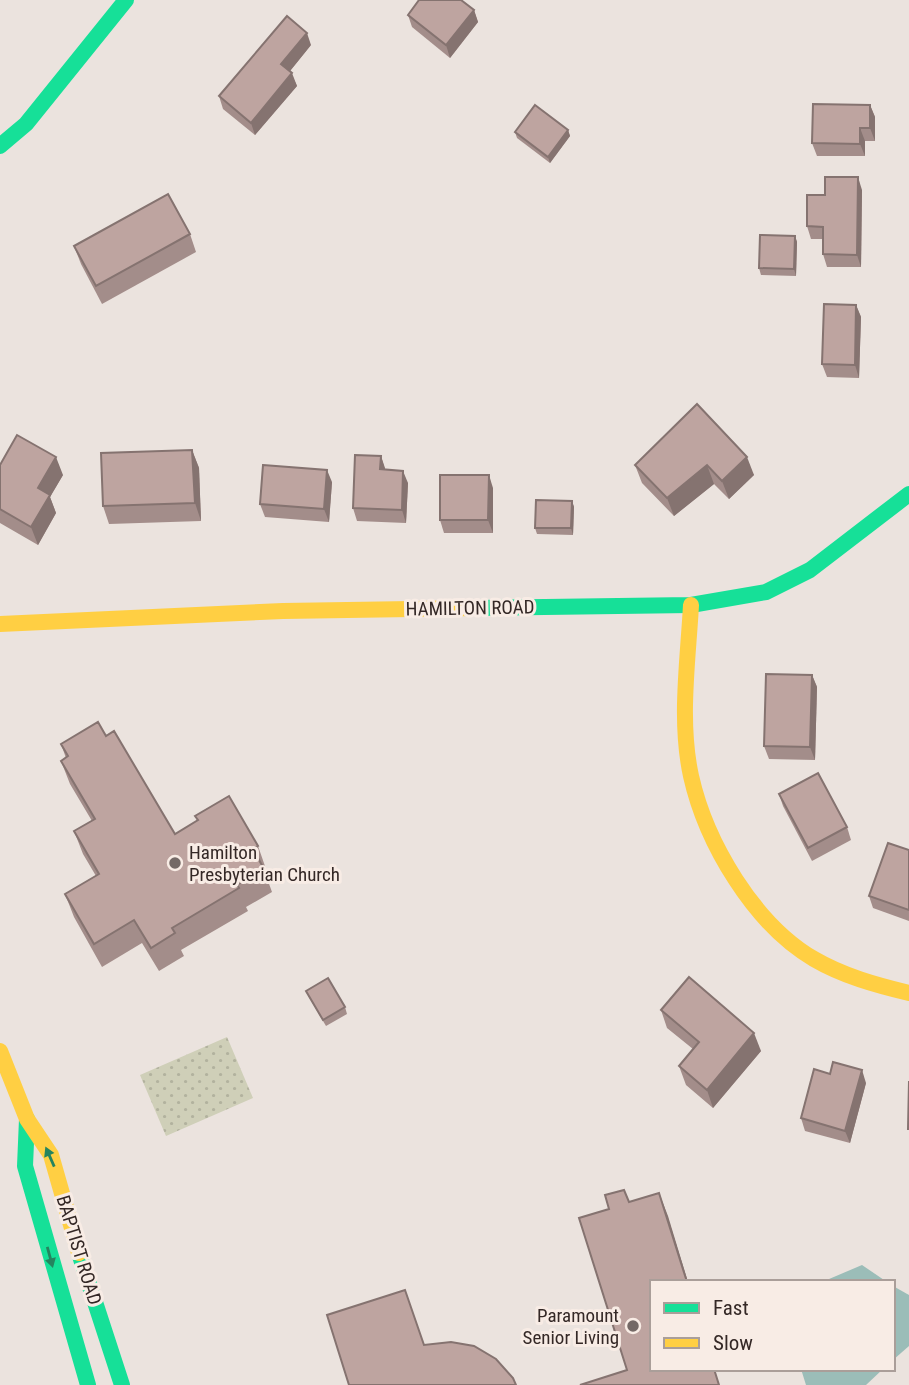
<svg xmlns="http://www.w3.org/2000/svg" width="909" height="1385" font-family="'Roboto Condensed',sans-serif">
<defs>
<pattern id="garden-dots" width="8" height="8" patternUnits="userSpaceOnUse" patternTransform="scale(1.75)"><rect width="8" height="8" fill="#cfcfb8"/><path d="M2 2h.1M6 6h.1" fill="none" stroke="#b2b29e" stroke-width="1.8" stroke-linecap="round"/></pattern>
</defs>
<rect width="100%" height="100%" fill="#ebe3de"/>
<polygon fill="url(#garden-dots)" points="227,1037 253,1098 166,1136 140,1075"/>
<g fill="#9bbdb8">
<polygon points="862,1265 887,1282 822,1282"/>
<polygon points="893,1286 909,1295 909,1346 893,1360"/>
<polygon points="801,1369 883,1369 866,1385 806,1385"/>
</g>
<g fill="none" stroke-linecap="round" stroke-linejoin="round">
<g stroke="#16e098" stroke-width="16">
<polyline points="0,146 26,124 126,0"/>
<polyline points="476,608 691,605 766,592 810,570 909,494"/>
<polyline points="27,1119 25,1166 88,1385"/>
<polyline points="79,1253 122,1385"/>
</g>
<g stroke="#ffcf43" stroke-width="16">
<path d="M691,605C688,661 679,721 691,776C706,843 754,924 814,959C843,976 876,985 909,993"/>
<polyline points="0,624 283,611 476,608"/>
<polyline points="0,1051 27,1119 51,1155 79,1253"/>
</g>
</g>
<g fill="#a38d8a">
<polygon points="474,10 478,22 450,58 412,27 408,15"/>
<polygon points="311,45 290,71 297,86 255,135 223,109 219,96"/>
<polygon points="870,105 875,117 875,141 865,141 865,156 817,156 812,143"/>
<polygon points="568,130 570,136 550,163 517,138 515,132"/>
<polygon points="862,190 861,267 827,267 823,254 823,239 811,239 807,226 825,195"/>
<polygon points="190,234 196,252 102,304 81,264 74,246"/>
<polygon points="795,236 797,242 796,276 761,275 759,268"/>
<polygon points="856,305 861,317 859,378 827,377 822,364"/>
<polygon points="697,404 754,475 729,499 714,484 674,516 642,483 635,465"/>
<polygon points="192,450 199,468 201,521 109,524 103,506"/>
<polygon points="381,456 385,470 408,483 406,523 357,521 353,508"/>
<polygon points="0,465 63,475 50,497 56,513 38,545 0,523"/>
<polygon points="332,482 329,522 265,517 260,504"/>
<polygon points="493,488 493,533 444,533 440,520"/>
<polygon points="572,501 574,507 573,535 537,534 535,528"/>
<polygon points="812,675 817,687 815,760 769,759 764,746"/>
<polygon points="106,736 175,834 197,821 195,816 258,846 266,869 264,870 272,892 246,907 248,911 181,950 184,956 159,971 142,943 102,967 74,917 65,894 96,876 83,854 74,831 92,821 70,784 61,761 66,758 61,744"/>
<polygon points="779,794 847,827 851,840 812,861 783,806"/>
<polygon points="909,850 909,921 873,908 869,896"/>
<polygon points="306,991 345,1007 347,1014 326,1026 309,997"/>
<polygon points="661,1010 761,1051 713,1108 686,1085 679,1066 693,1049 667,1028"/>
<polygon points="866,1083 850,1143 805,1131 801,1118"/>
</g>
<g fill="#857370">
<polygon points="474,10 478,22 450,58 446,45"/>
<polygon points="307,33 311,45 286,76 281,64"/>
<polygon points="292,73 297,86 255,135 251,123"/>
<polygon points="870,105 875,117 875,141 870,128"/>
<polygon points="860,128 865,141 865,156 860,144"/>
<polygon points="568,130 570,136 550,163 548,157"/>
<polygon points="858,177 862,190 861,267 857,255"/>
<polygon points="795,236 797,242 796,276 794,269"/>
<polygon points="856,305 861,317 859,378 855,365"/>
<polygon points="192,450 199,468 201,521 195,503"/>
<polygon points="381,456 385,468 384,482 380,469"/>
<polygon points="56,457 63,475 50,497 56,513 38,545 31,527 38,488"/>
<polygon points="747,457 754,475 729,499 722,481"/>
<polygon points="707,465 714,484 674,516 667,498"/>
<polygon points="327,470 332,482 329,522 324,509"/>
<polygon points="403,471 408,483 406,523 402,510"/>
<polygon points="489,475 493,488 493,533 488,520"/>
<polygon points="572,501 574,507 573,535 571,528"/>
<polygon points="812,675 817,687 815,760 810,747"/>
<polygon points="754,1033 761,1051 713,1108 707,1090"/>
<polygon points="862,1070 866,1083 850,1143 845,1131"/>
<polygon points="659,1193 668,1216 688,1282 687,1282"/>
</g>
<g fill="#bea4a0" stroke="#857370" stroke-width="2">
<polygon points="419,0 461,0 474,10 446,45 408,15"/>
<polygon points="287,16 307,33 281,64 292,73 251,123 219,96"/>
<polygon points="813,104 870,105 870,128 860,128 860,144 812,143"/>
<polygon points="535,105 568,130 548,157 515,132"/>
<polygon points="825,177 858,177 857,255 823,254 823,227 807,226 807,195 825,195"/>
<polygon points="168,194 190,234 96,286 74,246"/>
<polygon points="760,235 795,236 794,269 759,268"/>
<polygon points="824,304 856,305 855,365 822,364"/>
<polygon points="697,404 747,457 722,481 707,465 667,498 635,465"/>
<polygon points="17,435 56,457 38,488 50,495 31,527 0,509 0,465"/>
<polygon points="192,450 195,503 103,506 101,453"/>
<polygon points="355,455 381,456 380,469 403,471 402,510 353,508"/>
<polygon points="263,465 327,470 324,509 260,504"/>
<polygon points="440,475 489,475 488,520 440,520"/>
<polygon points="536,500 572,501 571,528 535,528"/>
<polygon points="766,674 812,675 810,747 764,746"/>
<polygon points="98,722 106,736 114,731 175,834 198,820 195,816 229,796 258,846 253,849 264,869 237,885 239,888 172,928 175,933 151,948 134,920 94,944 65,894 99,874 74,831 95,819 61,761 68,756 61,744"/>
<polygon points="818,773 847,827 808,848 779,794"/>
<polygon points="888,843 909,850 909,910 869,896"/>
<polygon points="689,977 754,1033 707,1090 679,1066 699,1042 661,1010"/>
<polygon points="328,978 345,1007 323,1020 306,991"/>
<polygon points="833,1062 862,1070 845,1131 801,1118 814,1069 830,1074"/>
<polygon points="909,1081 909,1129 908,1129"/>
<polygon points="624,1190 629,1202 659,1193 687,1282 652,1282 652,1369 714,1369 719,1385 580,1385 627,1370 579,1218 609,1209 605,1195"/>
<polygon points="405,1290 424,1345 451,1342 474,1346 496,1359 513,1378 516,1385 349,1385 327,1315"/>
</g>
<defs><path id="oneway-solid" d="M-6-.8H1V-3.2L6.5 0L1 3.2V.8H-6Z" transform="scale(1.75)"/></defs>
<g fill="#25845f">
<use href="#oneway-solid" transform="translate(50 1157) rotate(-114)"/>
<use href="#oneway-solid" transform="translate(50 1257) rotate(75)"/>
</g>
<g fill="#746966" stroke="#f8ece5" stroke-width="2.5">
<circle cx="175" cy="863" r="7"/>
<circle cx="633" cy="1326" r="7"/>
</g>
<g text-anchor="middle" dominant-baseline="central" stroke-width="6" stroke-linejoin="round" paint-order="stroke">
<g font-size="19" fill="#342826" stroke="#f8ece5">
<text transform="translate(470 608) rotate(-1)">HAMILTON ROAD</text>
<text transform="translate(79 1250) rotate(73)">BAPTIST ROAD</text>
</g>
<g font-size="19" fill="#342826" stroke="#f8ece5" text-anchor="start">
<text x="189" y="852">Hamilton<tspan x="189" dy="22">Presbyterian Church</tspan></text>
<text x="619" y="1315" text-anchor="end">Paramount<tspan x="619" dy="22">Senior Living</tspan></text>
</g>
</g>
<rect x="650" y="1280" width="245" height="91" fill="#f8ece5" stroke="#aa9e99" stroke-width="2"/>
<rect x="664" y="1303" width="35" height="10" fill="#16e098" stroke="#aa9e99" stroke-width="2"/>
<text x="713" y="1315" font-size="21" fill="#342826">Fast</text>
<rect x="664" y="1338" width="35" height="10" fill="#ffcf43" stroke="#aa9e99" stroke-width="2"/>
<text x="713" y="1350" font-size="21" fill="#342826">Slow</text>
</svg>
